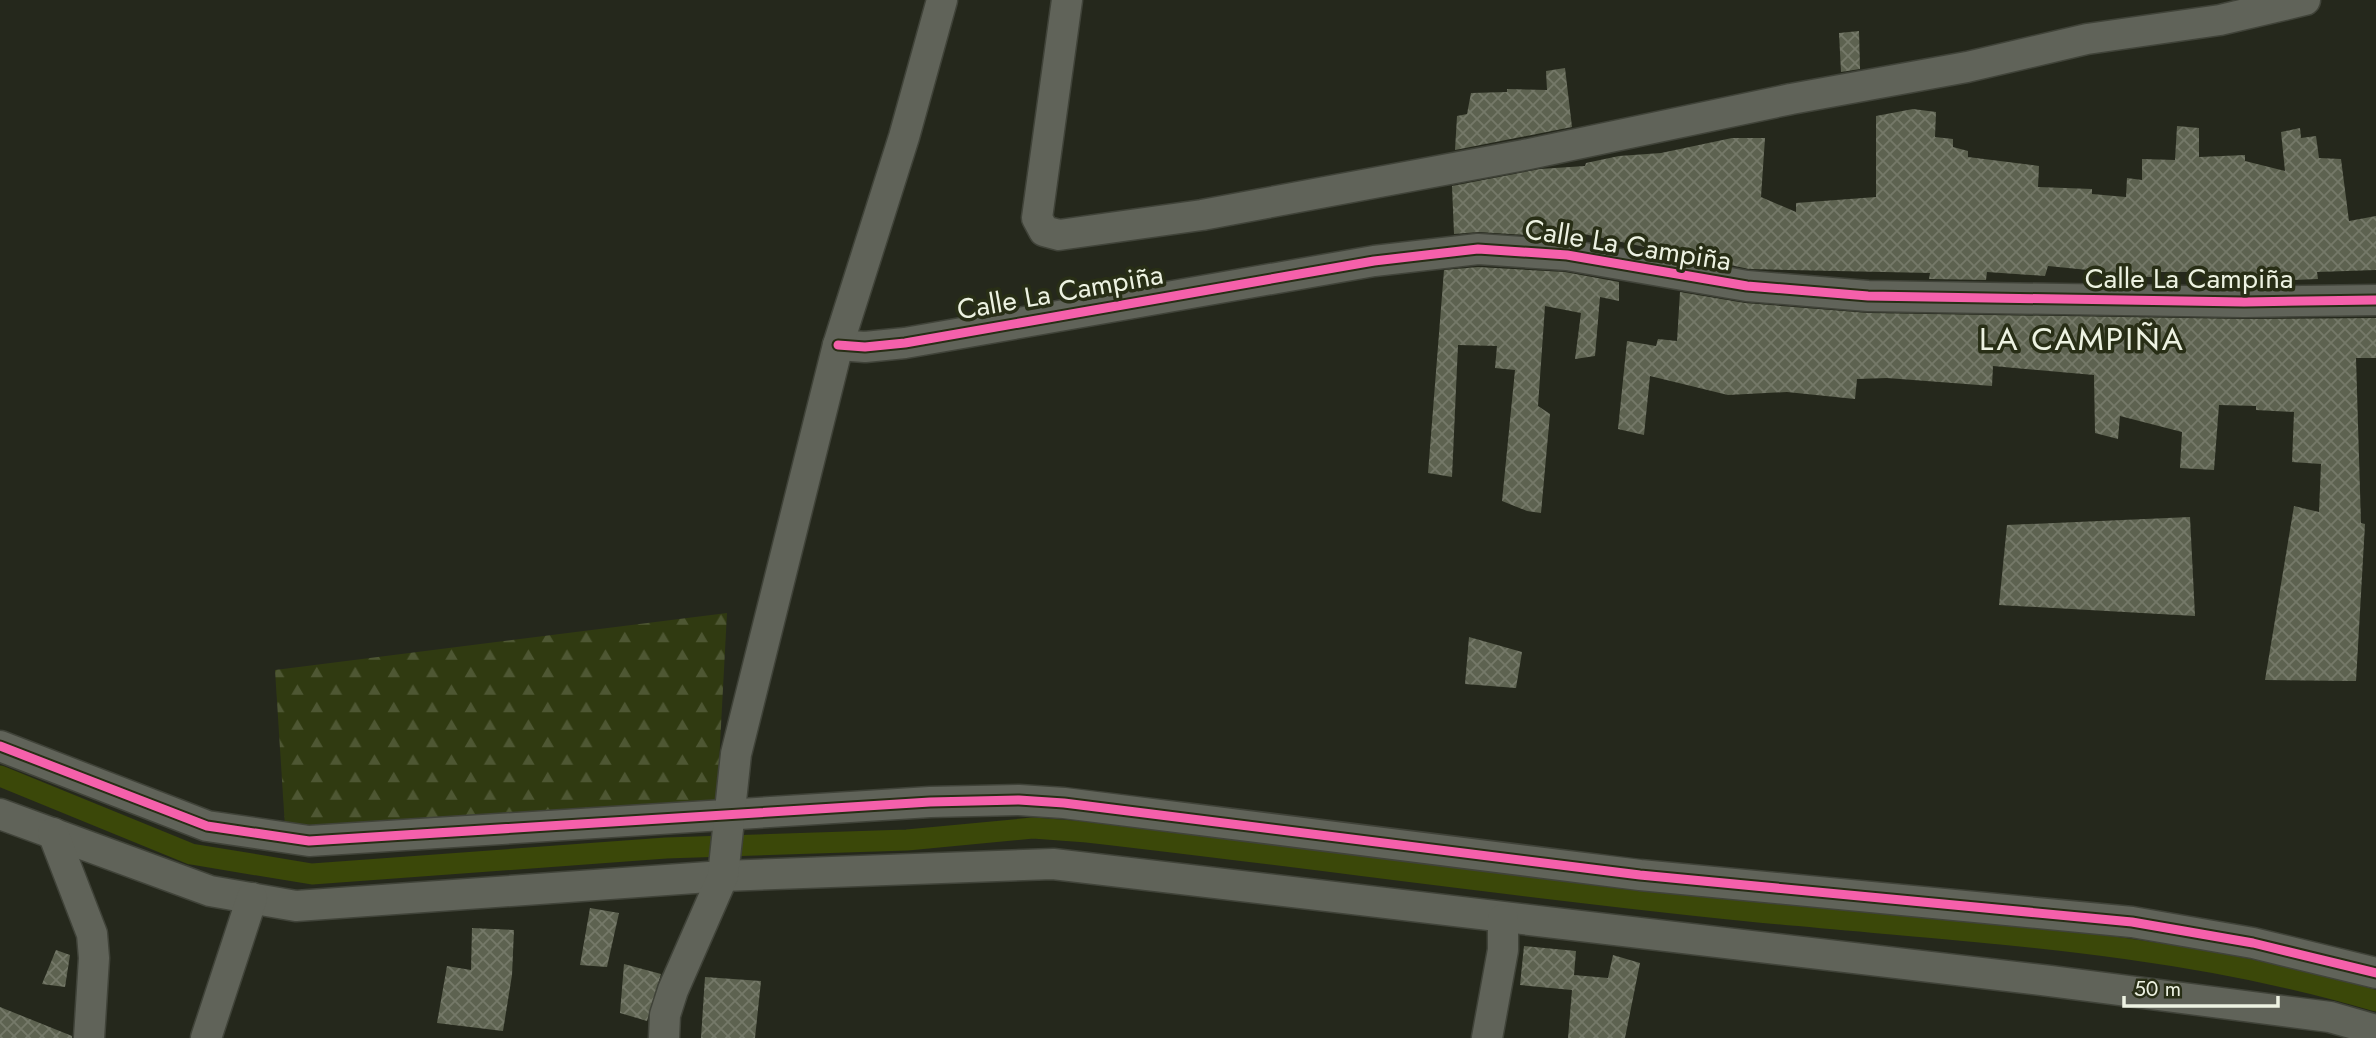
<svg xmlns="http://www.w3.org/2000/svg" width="2376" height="1038" font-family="Jost,sans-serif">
<defs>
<pattern id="forest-firs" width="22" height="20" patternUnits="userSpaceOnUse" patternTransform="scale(1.75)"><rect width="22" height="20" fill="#303a11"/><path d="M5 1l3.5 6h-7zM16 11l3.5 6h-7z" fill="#4e5733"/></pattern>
<pattern id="building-cross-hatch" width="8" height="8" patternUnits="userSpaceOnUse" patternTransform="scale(1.75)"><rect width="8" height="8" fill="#5d6250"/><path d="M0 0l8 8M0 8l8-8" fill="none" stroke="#757969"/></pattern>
</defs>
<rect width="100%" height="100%" fill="#25281c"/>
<polygon fill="url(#forest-firs)" points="727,613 717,801 285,827 275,670"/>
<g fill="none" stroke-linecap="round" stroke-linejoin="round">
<path stroke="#3b4809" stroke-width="21" d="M0,776L191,854L312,874L666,848L907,840L1033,828L1087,832C1308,857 1528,889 1749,911C1959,932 2173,940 2376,1001"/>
</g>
<g fill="url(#building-cross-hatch)">
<polygon points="1859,31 1860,69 1841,72 1839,33"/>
<polygon points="1565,68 1572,127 1455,150 1457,116 1467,114 1471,93 1507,92 1507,89 1547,90 1546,71"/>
<polygon points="1913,109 1936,112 1935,137 1953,139 1953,147 1968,151 1968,157 2039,166 2038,187 2092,189 2092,194 2126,197 2127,178 2142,180 2142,159 2175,160 2177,126 2199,128 2199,157 2245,155 2245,161 2285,171 2281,132 2300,128 2301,138 2316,136 2319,158 2341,159 2349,221 2376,216 2376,270 2317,272 2318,279 2294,280 2294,275 2238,280 2237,272 2160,272 2161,277 2141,277 2087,274 2088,270 2048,266 2045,276 1987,272 1986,280 1929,279 1930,273 1749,269 1579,233 1555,237 1479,232 1454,234 1452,186 1540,169 1585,166 1586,163 1619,156 1661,153 1732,138 1765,138 1761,197 1796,212 1796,203 1876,197 1876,116"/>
<polygon points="1478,267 1565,272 1619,282 1619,301 1600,297 1595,356 1575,359 1581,313 1545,306 1538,406 1550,414 1541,513 1527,511 1502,501 1515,370 1495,368 1497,346 1458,345 1452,477 1428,473 1444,270"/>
<polygon points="1680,292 1745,303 1868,313 2244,319 2376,318 2376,358 2356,358 2361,523 2365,524 2356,681 2265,680 2294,506 2319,512 2321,464 2292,462 2294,412 2256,410 2256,406 2219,405 2214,470 2180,468 2182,432 2120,416 2118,439 2095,433 2094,375 1993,366 1992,386 1887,378 1857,379 1855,399 1787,392 1728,395 1650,376 1644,435 1618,429 1627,341 1656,346 1658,339 1677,341"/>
<polygon points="2190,517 2195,616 1999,605 2007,525"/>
<polygon points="1469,637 1522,652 1516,688 1465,684"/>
<polygon points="590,908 619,913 607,967 580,965"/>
<polygon points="472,928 514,930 512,975 503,1031 437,1023 447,966 471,970"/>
<polygon points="1524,946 1576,951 1574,975 1608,978 1613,955 1640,963 1625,1038 1568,1038 1572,990 1520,985"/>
<polygon points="56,950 70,955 65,987 42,984"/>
<polygon points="624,964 661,974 647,1021 620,1013"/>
<polygon points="705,977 761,981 755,1038 701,1038"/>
<polygon points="0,1007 72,1036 72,1038 0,1038"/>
</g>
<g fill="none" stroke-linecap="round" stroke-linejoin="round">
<defs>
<g id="minor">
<polyline points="1067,0 1037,218 1044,231 1059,235 1202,215 1524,155 1791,99 1967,67 2087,39 2220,20 2305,0"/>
<polyline points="838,345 865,347 905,343 1374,261 1478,249 1567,255 1747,286 1868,296 2244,302 2376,300"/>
<polyline points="0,746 207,826 309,841 930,802 1019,800 1064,803 1640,875 2132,922 2253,943 2376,973"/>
<polyline points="0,814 210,891 296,906 723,876 1053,864 2050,981 2330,1017 2376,1030"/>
<polyline points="53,833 92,934 94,958 89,1038"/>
<polyline points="206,1038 252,898"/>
<polyline points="664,1038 665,1015 673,990 723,876 736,754 838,345 904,137 942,0"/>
<polyline points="1487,1038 1503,950 1503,919"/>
</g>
</defs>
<use href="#minor" stroke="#404339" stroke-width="33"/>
<use href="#minor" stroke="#606359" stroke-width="30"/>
<defs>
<g id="cycleway">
<polyline points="838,345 865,347 905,343 1374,261 1478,249 1567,255 1747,286 1868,296 2244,302 2376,300"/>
<polyline points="0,746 207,826 309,841 930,802 1019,800 1064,803 1640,875 2132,922 2253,943 2376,973"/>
</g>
</defs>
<use href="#cycleway" stroke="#282e16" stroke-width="13"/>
<use href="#cycleway" stroke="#f560ab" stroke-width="9"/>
</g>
<g text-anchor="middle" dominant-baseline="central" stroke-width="7" stroke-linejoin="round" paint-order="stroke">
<g font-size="28" fill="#edf2e2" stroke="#282e16">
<text transform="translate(1628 245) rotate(9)">Calle La Campiña</text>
<text x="2189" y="278">Calle La Campiña</text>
<text transform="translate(1060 292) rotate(-10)">Calle La Campiña</text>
</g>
<g font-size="32" letter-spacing="2" fill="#edf2e2" stroke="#282e16">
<text x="2082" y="339">LA CAMPIÑA</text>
</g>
</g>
<path d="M2124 996v10h154v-10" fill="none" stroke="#edf2e2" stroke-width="3.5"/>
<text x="2134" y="996" font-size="21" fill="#edf2e2" stroke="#282e16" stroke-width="5" paint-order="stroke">50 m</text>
</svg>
